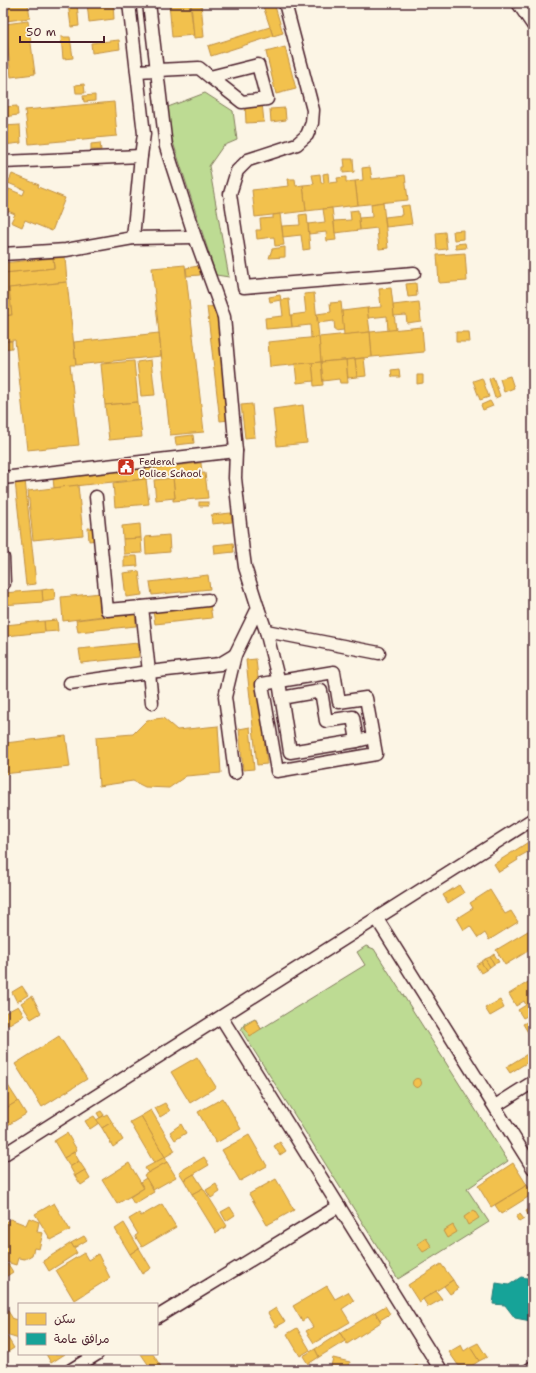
<svg xmlns="http://www.w3.org/2000/svg" width="536" height="1373" font-family="'Shantell Sans','Playpen Sans Arabic',sans-serif">
<rect width="100%" height="100%" fill="#fcf5e5"/>
<filter id="ink" filterUnits="userSpaceOnUse"><feTurbulence type="fractalNoise" baseFrequency=".025" numOctaves="2"/><feDisplacementMap in="SourceGraphic" scale="8" xChannelSelector="R" yChannelSelector="G"/><feConvolveMatrix kernelMatrix="1 2 1 2 8 2 1 2 1" color-interpolation-filters="sRGB"/></filter>
<g filter="url(#ink)">
<g fill="#bddb93" stroke="#847d5f">
<polygon points="205,93 233,111 237,140 223,146 209,166 229,277 216,275 170,133 168,107"/>
<polygon points="366,946 374,949 508,1161 467,1189 489,1222 398,1279 241,1030 245,1023 255,1018 261,1029 365,965 357,952"/>
</g>
<g fill="#f2c14e" stroke="#c09044">
<polygon points="4,3 28,3 30,18 6,21"/>
<polygon points="68,3 77,3 79,26 71,27"/>
<polygon points="87,3 113,3 114,19 89,22"/>
<polygon points="169,3 190,3 194,35 172,37"/>
<polygon points="191,3 201,3 204,37 194,38"/>
<polygon points="262,3 274,3 283,33 273,36"/>
<polygon points="28,21 35,74 11,77 5,24"/>
<polygon points="270,27 273,36 211,56 208,46"/>
<polygon points="61,37 70,37 73,58 63,59"/>
<polygon points="119,40 120,49 92,53 91,43"/>
<polygon points="285,47 296,89 276,94 266,52"/>
<polygon points="84,84 85,93 76,93 75,85"/>
<polygon points="95,95 95,101 84,102 83,96"/>
<polygon points="114,102 117,136 29,144 25,110"/>
<polygon points="262,103 264,122 246,123 245,104"/>
<polygon points="17,106 18,115 3,117 3,107"/>
<polygon points="285,108 286,120 271,122 270,109"/>
<polygon points="20,125 21,143 3,145 3,126"/>
<polygon points="100,143 101,150 91,150 91,144"/>
<polygon points="344,159 353,159 354,172 343,173 343,167 345,167"/>
<polygon points="370,167 372,179 405,175 408,200 358,205 355,181 363,180 362,168"/>
<polygon points="328,173 329,183 338,182 337,178 346,177 346,182 355,181 358,205 306,211 303,185 314,184 312,175 320,174 321,183 324,183 323,174"/>
<polygon points="12,174 39,185 38,187 65,198 52,231 25,220 22,227 11,222 15,214 3,209 3,204 9,189 23,195 25,190 8,183"/>
<polygon points="288,179 295,179 296,186 303,185 306,211 255,217 252,190 289,186"/>
<polygon points="383,202 388,248 379,249 377,228 360,230 359,218 372,217 371,204"/>
<polygon points="409,205 412,224 386,227 385,217 402,215 401,206"/>
<polygon points="332,208 336,240 327,241 326,232 309,234 308,224 325,222 323,209"/>
<polygon points="358,210 360,230 335,233 334,221 351,220 350,211"/>
<polygon points="280,214 284,245 275,246 274,237 257,239 256,230 261,230 260,219 273,218 273,215"/>
<polygon points="307,214 310,249 303,250 301,235 283,237 282,226 300,225 299,215"/>
<polygon points="463,230 463,239 454,240 453,231"/>
<polygon points="445,232 447,249 437,250 436,233"/>
<polygon points="465,243 466,248 456,249 455,244"/>
<polygon points="285,247 285,257 269,258 272,249"/>
<polygon points="465,253 467,281 439,283 437,255"/>
<polygon points="65,257 67,282 9,288 12,315 3,316 3,287 5,287 3,273 54,268 53,258"/>
<polygon points="53,258 54,268 3,273 5,287 3,287 3,263"/>
<polygon points="185,265 204,432 170,435 152,268"/>
<polygon points="199,266 200,275 187,276 186,268"/>
<polygon points="67,282 76,365 70,365 79,445 27,450 15,340 5,341 3,325 3,316 12,315 9,288"/>
<polygon points="416,283 417,296 408,297 406,284"/>
<polygon points="391,288 396,330 388,331 387,316 368,318 367,308 381,307 379,289"/>
<polygon points="314,293 319,337 311,338 310,325 292,327 291,315 306,313 304,294"/>
<polygon points="280,295 281,300 270,302 269,297"/>
<polygon points="289,299 292,327 266,329 265,318 283,316 281,300"/>
<polygon points="341,302 344,330 335,331 334,321 318,323 317,314 331,312 330,303"/>
<polygon points="419,302 421,321 407,323 406,315 394,316 393,305"/>
<polygon points="217,306 229,420 220,421 207,307"/>
<polygon points="367,308 370,332 344,335 342,311"/>
<polygon points="422,327 424,352 372,357 370,332"/>
<polygon points="370,332 372,357 321,362 319,337"/>
<polygon points="456,332 469,332 470,342 456,342"/>
<polygon points="159,333 161,356 76,365 74,342"/>
<polygon points="319,337 321,362 270,367 268,342"/>
<polygon points="12,341 12,348 3,349 3,342"/>
<polygon points="364,358 366,376 357,377 355,359"/>
<polygon points="355,359 357,377 348,378 346,360"/>
<polygon points="151,360 155,395 141,396 137,362"/>
<polygon points="346,360 348,383 340,383 339,379 323,381 321,362"/>
<polygon points="134,361 138,402 105,405 101,364"/>
<polygon points="321,362 323,385 314,386 312,363"/>
<polygon points="312,363 314,381 297,383 295,364"/>
<polygon points="399,369 400,377 392,377 391,370"/>
<polygon points="417,375 423,375 423,383 417,384"/>
<polygon points="510,376 514,388 504,392 500,379"/>
<polygon points="493,377 500,396 495,398 489,379"/>
<polygon points="482,378 489,397 480,400 473,381"/>
<polygon points="490,401 493,406 483,410 481,405"/>
<polygon points="138,402 142,437 109,440 105,405"/>
<polygon points="252,404 255,437 245,438 241,405"/>
<polygon points="303,405 307,443 277,446 273,409"/>
<polygon points="193,435 194,443 176,445 175,437"/>
<polygon points="201,463 202,473 54,488 53,478"/>
<polygon points="205,473 208,498 173,501 173,499 175,498 173,476"/>
<polygon points="173,478 175,498 156,500 154,480"/>
<polygon points="146,479 149,504 115,507 113,483"/>
<polygon points="25,480 36,584 26,585 15,481"/>
<polygon points="78,485 83,535 33,540 28,491"/>
<rect x="199" y="502" width="9" height="4"/>
<polygon points="231,513 232,522 212,524 211,515"/>
<polygon points="140,524 141,538 123,539 122,526"/>
<polygon points="88,528 96,528 98,540 89,541"/>
<polygon points="169,535 170,552 146,554 145,537"/>
<polygon points="141,538 142,553 124,554 123,539"/>
<polygon points="233,543 234,552 215,554 214,545"/>
<polygon points="124,556 137,556 138,566 124,567"/>
<polygon points="139,571 142,595 126,597 123,573"/>
<polygon points="208,575 210,589 152,595 150,582"/>
<polygon points="54,588 55,600 43,602 42,590"/>
<polygon points="42,590 43,602 3,605 3,593"/>
<polygon points="101,593 104,616 63,621 61,597"/>
<polygon points="210,605 212,618 155,624 153,611"/>
<polygon points="135,613 136,626 78,632 76,620"/>
<polygon points="57,620 58,631 45,632 44,621"/>
<polygon points="44,621 45,632 6,636 5,625"/>
<polygon points="138,643 139,657 81,663 79,649"/>
<polygon points="256,659 267,764 257,765 246,660"/>
<polygon points="163,718 177,730 218,726 221,773 186,776 169,788 145,787 133,781 99,786 96,737 133,734 147,720"/>
<polygon points="250,727 254,769 243,770 239,729"/>
<polygon points="3,732 5,743 66,736 70,767 3,774"/>
<polygon points="533,839 533,849 517,858 518,860 499,872 494,864"/>
<polygon points="459,885 464,893 448,903 443,895"/>
<polygon points="490,890 505,914 511,911 518,922 489,940 485,933 478,938 470,926 464,930 457,918 473,908 470,903"/>
<polygon points="533,928 533,948 505,965 496,950"/>
<polygon points="494,954 499,962 494,964 490,957"/>
<polygon points="490,957 494,964 490,967 485,959"/>
<polygon points="485,959 490,967 486,970 481,962"/>
<polygon points="481,962 486,970 481,973 476,965"/>
<polygon points="533,979 533,1017 531,1014 523,1018 518,1010 526,1005 524,1001 516,1006 509,994"/>
<polygon points="22,986 28,995 17,1002 12,992"/>
<polygon points="32,996 41,1013 31,1019 21,1003"/>
<polygon points="500,1000 504,1008 490,1016 485,1008"/>
<polygon points="18,1006 24,1015 6,1026 3,1021 3,1014"/>
<polygon points="255,1019 261,1029 250,1036 244,1026"/>
<polygon points="531,1020 533,1023 533,1032 529,1034 523,1024"/>
<polygon points="59,1036 87,1079 42,1107 15,1064"/>
<polygon points="529,1053 533,1059 510,1073 506,1067"/>
<polygon points="197,1057 216,1087 190,1103 171,1072"/>
<polygon points="3,1078 18,1101 3,1110"/>
<circle cx="417" cy="1083" r="4.5"/>
<polygon points="223,1098 241,1129 216,1143 198,1112"/>
<polygon points="18,1101 26,1114 3,1128 3,1110"/>
<polygon points="165,1103 170,1111 160,1117 155,1108"/>
<polygon points="151,1110 175,1151 165,1157 141,1116"/>
<polygon points="101,1111 104,1115 100,1118 97,1113"/>
<polygon points="107,1114 112,1122 102,1128 96,1120"/>
<polygon points="94,1116 99,1123 90,1129 85,1121"/>
<polygon points="141,1116 165,1157 154,1163 130,1122"/>
<polygon points="112,1122 123,1140 113,1147 102,1128"/>
<polygon points="181,1124 186,1133 175,1140 170,1132"/>
<polygon points="67,1133 77,1150 64,1158 54,1141"/>
<polygon points="249,1135 267,1166 240,1181 222,1150"/>
<polygon points="280,1142 286,1151 280,1155 274,1146"/>
<polygon points="74,1152 79,1161 70,1167 64,1158"/>
<polygon points="165,1157 167,1162 148,1173 145,1168"/>
<polygon points="204,1157 209,1165 184,1180 179,1172"/>
<polygon points="79,1161 85,1170 75,1176 70,1167"/>
<polygon points="167,1162 176,1177 153,1190 144,1175"/>
<polygon points="129,1163 144,1188 117,1204 102,1180"/>
<polygon points="513,1163 527,1185 491,1207 478,1186"/>
<polygon points="85,1170 90,1179 81,1185 75,1176"/>
<polygon points="194,1174 203,1188 192,1194 184,1180"/>
<polygon points="146,1178 154,1192 134,1204 130,1197 144,1188 140,1182"/>
<polygon points="276,1179 294,1210 267,1225 249,1194"/>
<polygon points="216,1184 220,1192 211,1198 206,1190"/>
<polygon points="527,1185 533,1194 501,1214 495,1205"/>
<polygon points="203,1188 227,1226 216,1233 192,1194"/>
<polygon points="54,1203 70,1230 51,1240 35,1214"/>
<polygon points="162,1204 176,1227 142,1247 135,1236 138,1234 129,1219 139,1213 141,1216"/>
<polygon points="230,1207 235,1215 226,1221 221,1212"/>
<polygon points="533,1207 533,1219 531,1220 526,1211"/>
<polygon points="474,1210 479,1218 468,1225 464,1217"/>
<polygon points="520,1214 524,1219 519,1222 516,1217"/>
<polygon points="29,1218 39,1222 37,1232 43,1233 39,1249 34,1248 32,1255 25,1259 18,1258 16,1265 3,1261 4,1223 10,1219 26,1225"/>
<polygon points="124,1223 139,1248 130,1254 115,1229"/>
<polygon points="453,1225 457,1232 447,1238 443,1231"/>
<polygon points="84,1236 87,1240 74,1248 71,1243"/>
<polygon points="426,1238 432,1247 423,1252 417,1244"/>
<polygon points="71,1243 77,1253 49,1271 43,1261"/>
<polygon points="139,1248 151,1268 142,1274 130,1254"/>
<polygon points="84,1253 88,1260 98,1254 110,1278 75,1300 74,1300 56,1270"/>
<polygon points="8,1264 13,1272 4,1278 3,1268"/>
<polygon points="441,1264 453,1280 419,1302 408,1285"/>
<polygon points="453,1280 458,1289 450,1294 444,1286"/>
<polygon points="327,1286 335,1299 348,1292 354,1301 342,1309 350,1322 314,1343 306,1331 313,1327 307,1318 302,1321 293,1306"/>
<polygon points="436,1291 442,1299 428,1307 423,1299"/>
<polygon points="3,1303 13,1319 19,1320 19,1339 6,1335 14,1348 3,1355"/>
<polygon points="385,1306 390,1314 380,1320 375,1312"/>
<polygon points="276,1308 285,1322 276,1327 268,1313"/>
<polygon points="375,1312 381,1322 347,1344 340,1333"/>
<polygon points="297,1328 310,1350 300,1356 287,1334"/>
<polygon points="340,1333 345,1341 319,1357 315,1349"/>
<polygon points="478,1343 487,1357 479,1361 470,1347"/>
<polygon points="461,1345 464,1351 470,1347 479,1361 467,1369 458,1365 449,1352"/>
<polygon points="315,1349 319,1357 308,1364 303,1356"/>
<polygon points="46,1354 65,1354 51,1363"/>
<polygon points="141,1354 153,1354 161,1367 157,1370 152,1370"/>
<polygon points="333,1358 350,1362 349,1367 356,1370 330,1370"/>
<polygon points="417,1365 420,1370 407,1370"/>
</g>
<polygon fill="#17a398" stroke="#267b77" points="521,1277 533,1279 533,1319 531,1321 515,1318 505,1305 493,1304 496,1283 509,1285"/>
<g fill="none" stroke-linecap="round" stroke-linejoin="round">
<defs>
<g id="minor">
<polyline points="129,3 144,134 141,156 133,238 195,237 166,147 149,3"/>
<polyline points="285,3 313,110 312,123 307,135 297,144 248,160 237,171 230,194 244,287 414,273"/>
<polyline points="518,3 533,25"/>
<polyline points="137,71 199,68 210,77 258,65 267,99 242,102 210,77"/>
<polyline points="3,162 141,156"/>
<polyline points="195,237 224,317 236,451 235,478 243,552 245,567 258,608"/>
<polyline points="3,254 66,250 133,238"/>
<polyline points="3,478 236,451"/>
<polyline points="96,497 107,610 142,607"/>
<polyline points="3,558 4,583"/>
<polyline points="208,600 142,607 149,672 220,664 235,655"/>
<polyline points="266,631 279,682 290,752 357,741"/>
<polygon points="334,672 339,702 366,698 376,754 277,771 262,684"/>
<polyline points="70,683 149,672 152,703"/>
<polyline points="281,698 321,691 326,721 353,717 357,741 365,739"/>
<polyline points="235,773 225,697 235,655 258,608 266,631 379,653"/>
<polyline points="377,919 533,1168"/>
<polyline points="221,1017 441,1370"/>
<polyline points="495,1106 533,1082"/>
<polyline points="3,1155 533,819"/>
<polyline points="157,1317 339,1206"/>
<polyline points="71,1370 97,1354"/>
<polyline points="529,1370 533,1367"/>
</g>
</defs>
<use href="#minor" stroke="#4a1f2b" stroke-width="15"/>
<use href="#minor" stroke="#fcf5e5" stroke-width="12"/>
</g>
</g>
<defs>
<symbol id="civic-square" viewBox="-11 -11 22 22"><rect x="-9" y="-9" width="18" height="18" rx="4" fill="#c8321e" stroke="#fcf5e5"/><path d="M-.6-6.5H3V-4.5H.6V-3L4-1V1h2V6H-6V1h2V-1L-.6-3ZM-1.2 2.5V6h2.4V2.5Z" fill="#fff"/></symbol>
</defs>
<g fill-rule="evenodd">
<use href="#civic-square" x="116" y="457" width="20" height="20"/>
</g>
<g text-anchor="middle" dominant-baseline="central" stroke-width="4" stroke-linejoin="round" paint-order="stroke">
<g font-size="10" fill="#4a1f2b" stroke="#fcf5e5" text-anchor="start">
<text x="139" y="461">Federal<tspan x="139" dy="12">Police School</tspan></text>
</g>
</g>
<rect width="536" height="1373" fill="none" stroke="#fcf5e5" stroke-width="16"/>
<rect x="8" y="8" width="520" height="1357" fill="none" stroke="#4a1f2b" stroke-width="1.5" filter="url(#ink)"/>
<rect x="18" y="1303" width="140" height="52" fill="#fcf5e5" stroke="#b59f9b"/>
<rect x="26" y="1313" width="20" height="12" fill="#f2c14e" stroke="#b59f9b"/>
<text x="54" y="1323" font-size="12" fill="#4a1f2b">سكن</text>
<rect x="26" y="1333" width="20" height="12" fill="#17a398" stroke="#b59f9b"/>
<text x="54" y="1343" font-size="12" fill="#4a1f2b">مرافق عامة</text>
<path d="M20 36v6h84v-6" fill="none" stroke="#4a1f2b" stroke-width="2"/>
<text x="26" y="36" font-size="12" fill="#4a1f2b" stroke="#fcf5e5" stroke-width="3" paint-order="stroke">50 m</text>
</svg>
